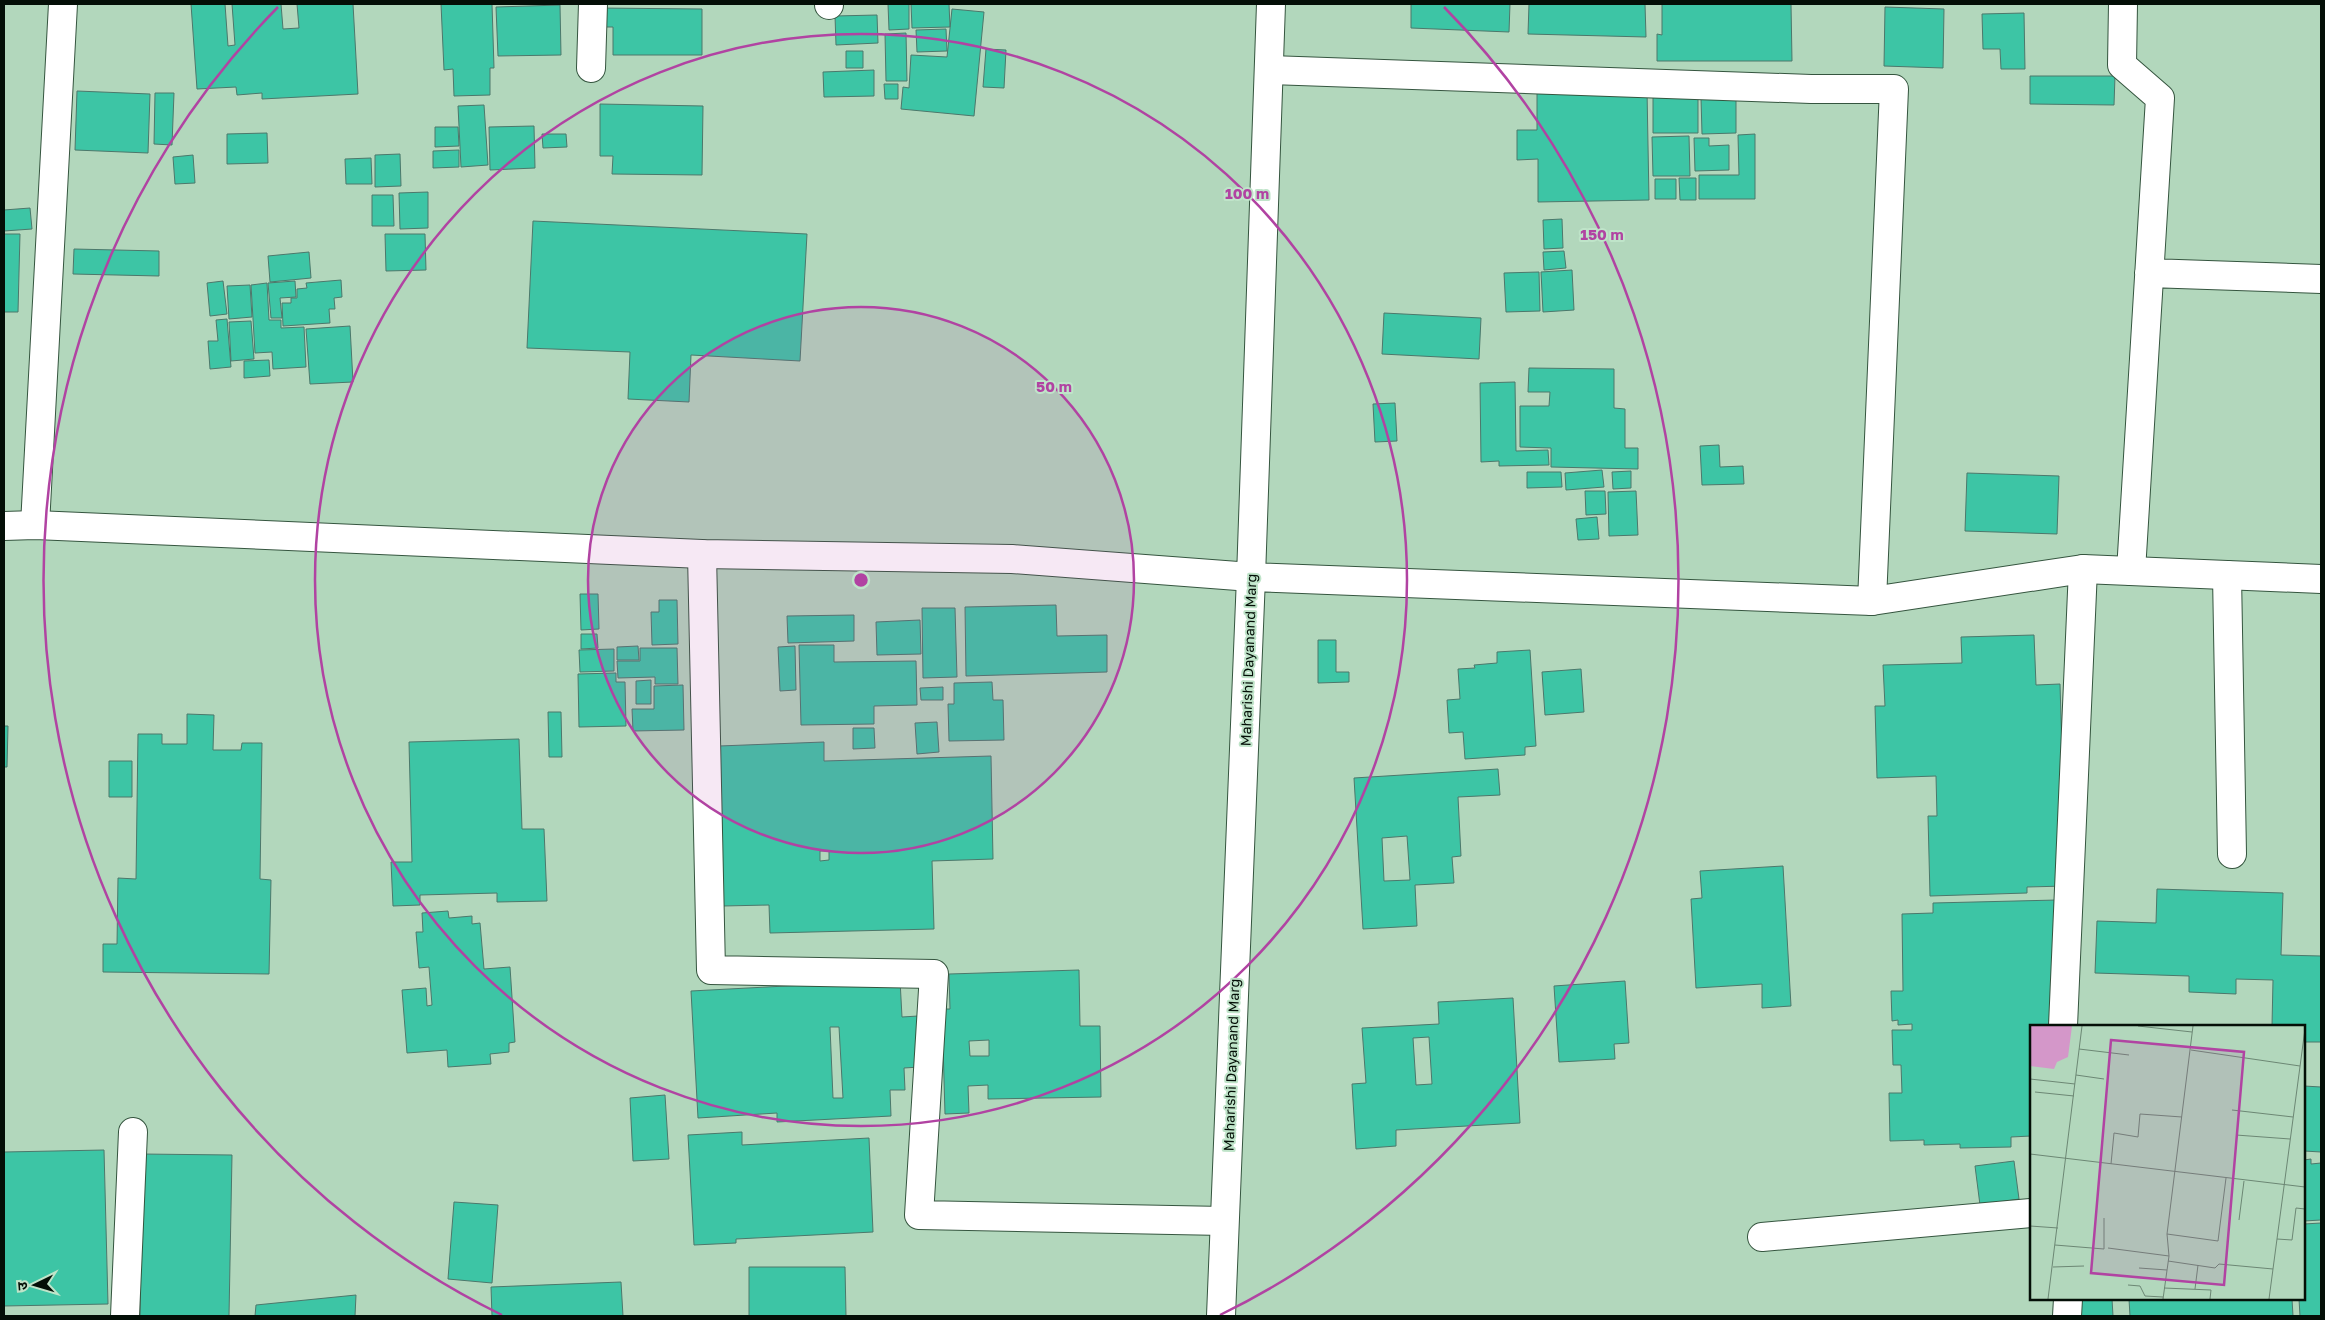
<svg xmlns="http://www.w3.org/2000/svg" width="2325" height="1320" font-family="'Golos Text','Noto Sans Devanagari',sans-serif">
<style>
.building{fill:#3dc5a5;stroke:#4c786b;fill-rule:evenodd}
.lines{fill:none;stroke-linecap:round;stroke-linejoin:round}
.minor-casing{stroke:#35553f;stroke-width:30}
.tertiary-casing{stroke:#35553f;stroke-width:30}
.minor{stroke:#fff;stroke-width:28}
.tertiary{stroke:#fff;stroke-width:28}
.ring{fill:none;stroke:#b143a2;stroke-width:2.5}
.labels{text-anchor:middle;dominant-baseline:central;stroke-width:4;stroke-linejoin:round;paint-order:stroke}
.street-label{font-size:14px;fill:#040f07;stroke:#bfe4c9}
.inset-road{fill:none;stroke:#6c8774;stroke-width:1}
.view{fill:#b143a2;fill-opacity:0.15;stroke:#b143a2;stroke-width:2.5}
.inset-edge{fill:none;stroke:#040f07;stroke-width:2.5}
.centre{fill:#b143a2;stroke:#bfe4c9;stroke-width:2.5}
.ring-label{font-size:15px;text-anchor:middle;font-weight:bold;fill:#b143a2;stroke:#bfe4c9;stroke-width:4;stroke-linejoin:round;paint-order:stroke}
</style>
<rect width="100%" height="100%" fill="#b2d7bc"/>
<path class="building" d="M191,4H225L228,46L235,45L232,4H281L283,29L299,28L297,4H353L358,94L262,99V93L237,95L236,87L197,89Z
M441,4H492L494,68H490V95L454,96L453,69L444,70Z
M888,4H909V29L889,30Z
M911,4H949L950,27L912,28Z
M1411,4H1510L1509,32L1411,28Z
M1529,4H1645L1646,37L1528,34Z
M1662,4H1791L1792,61H1657V34L1662,35Z
M560,5L561,55L498,56L496,7Z
M1885,7L1944,9L1943,68L1884,66Z
M598,8L702,9V55H613V27H598Z
M952,9L984,12L974,116L901,109L903,87L909,88L911,55L947,57Z
M2024,13L2025,69H2001L2000,49H1983L1982,14Z
M877,15L878,43L836,45L835,16Z
M946,29L947,51L917,52L916,30Z
M906,33L907,81H886L885,34Z
M986,49L1006,50L1004,88L983,87Z
M846,51H863V68H846Z
M874,70V96L824,97L823,72Z
M2030,76H2115L2114,105L2030,104Z
M884,84H898V99H885Z
M1647,90L1649,200L1538,202V159L1517,160V130H1537V91Z
M77,91L150,94L148,153L75,150Z
M155,93H174L172,145L154,144Z
M1653,94H1698V133H1653Z
M1701,98H1736V133L1702,134Z
M600,104L703,106L702,175L612,174L613,156H600Z
M484,105L488,165L461,167L458,106Z
M534,126L535,168L490,170L489,127Z
M435,127H458L459,146L435,147Z
M267,133L268,163L227,164V134Z
M542,134H566L567,147L543,148Z
M1755,134V199H1699V175H1739L1738,135Z
M1689,136L1690,176H1653L1652,137Z
M1694,138H1709V146L1729,145V170L1695,171Z
M459,150V167L433,168V151Z
M400,154L401,186L375,187V155Z
M193,155L195,183L175,184L173,157Z
M371,158L372,184H346L345,159Z
M1679,178H1696V200H1680Z
M1655,179H1676V199H1655Z
M428,192V228L400,229L399,193Z
M372,195H393L394,226H372Z
M30,208L32,229L4,231V210Z
M1562,219L1563,248L1544,249L1543,220Z
M533,221L807,234L800,361L691,355L689,402L628,399L630,352L527,348Z
M4,234H20L18,312H4Z
M385,234H425L426,270L386,271Z
M74,249L159,251V276L73,274Z
M1564,251L1566,268L1544,270L1543,252Z
M309,252L311,278L270,282L268,256Z
M1572,270L1574,310L1543,312L1541,272Z
M1539,272L1540,311L1506,312L1504,273Z
M341,280L342,297L334,298L335,309H329L330,323L283,326L282,303H291V298H297V289L307,288L306,283Z
M223,281L227,314L210,316L207,283Z
M295,281L296,297L280,298L282,318H271L268,283Z
M267,283L269,320H281V328L304,327L306,367L273,369L272,352L255,353L251,285Z
M250,285L252,317L229,319L227,286Z
M1384,313L1481,318L1479,359L1382,354Z
M227,319L231,367L210,369L208,341H218L216,320Z
M251,321L254,359L231,361L229,322Z
M350,326L353,382L310,384L306,329Z
M269,360L270,376L244,378V361Z
M1529,368L1614,369V408L1625,409V448H1638V469L1551,467V448L1520,447V406H1549L1550,392H1528Z
M1515,382L1516,451L1548,450L1549,465L1499,466V461L1481,462L1480,383Z
M1395,403L1397,441L1375,442L1373,404Z
M1719,445L1720,467L1743,466L1744,484L1702,485L1700,446Z
M1602,470L1604,487L1566,490L1565,473Z
M1631,471V488L1613,489L1612,472Z
M1527,472H1561L1562,487L1527,488Z
M1967,473L2059,476L2057,534L1965,531Z
M1585,491H1605L1606,514L1586,515Z
M1636,491L1638,535L1609,536L1608,492Z
M1597,517L1599,539L1578,540L1576,519Z
M580,594H598L599,629L581,630Z
M659,600H677L678,644L652,645L651,612H659Z
M1056,605L1057,636L1107,635V672L966,676L965,607Z
M922,608H955L957,677L923,678Z
M854,615V641L788,643L787,616Z
M920,620L921,654L877,655L876,622Z
M581,634H597L598,648L581,649Z
M2034,635L2036,685L2060,684L2066,886L2027,887V893L1930,896L1928,816H1937L1936,776L1877,778L1875,706H1885L1883,665L1962,663L1961,637Z
M1318,640H1336V672H1349V682L1318,683Z
M799,645H834V662L916,661L917,705L874,706V724L801,725Z
M638,646L639,660H617V647Z
M795,646L796,690L780,691L778,647Z
M640,648H677L678,684H655V677L618,678L617,661H640Z
M614,649V671L580,672L579,650Z
M1530,650L1536,746L1525,747V755L1465,759L1463,732L1449,733L1447,700L1460,699L1458,669L1475,668L1474,665L1497,663V652Z
M1581,669L1584,712L1545,715L1542,672Z
M616,673V682H625L626,726L579,727L578,674Z
M651,680V704H636V681Z
M992,682L993,700H1003L1004,740L949,741L948,704H954V683Z
M683,685L684,730L633,731L632,709H654V686Z
M943,687V700H921L920,688Z
M548,712H561L562,757H549Z
M187,714L214,715L213,750H241L242,743H262L260,879L271,880L269,974L103,972V944H117L118,878L136,879L138,734H162V744H187Z
M937,722L939,752L917,754L915,723Z
M4,726H8L7,767H4Z
M853,728H874L875,748L853,749Z
M519,739L522,829H544L547,901L497,902V893L420,895V905L393,906L391,862H412L409,742Z
M824,742V761L991,756L993,859L932,861L934,929L770,933L769,905L723,906L719,746ZM820,851H829V860L820,861Z
M109,761H132V797H109Z
M1498,769L1500,795L1458,797L1461,856L1452,857L1454,883L1415,885L1417,926L1363,929L1354,778ZM1407,836L1410,880L1384,881L1382,838Z
M1783,866L1791,1006L1762,1008V984L1696,988L1691,899L1702,898L1700,871Z
M2157,889L2283,893L2281,955L2321,956V1042H2304V1026H2272L2273,980L2236,979V994L2189,992V976L2095,973L2097,921L2156,923Z
M2057,900L2060,1020H2049V1026H2031V1136L2011,1137V1147L1960,1148V1144L1924,1145V1140L1890,1141L1889,1093H1902L1901,1065H1893L1892,1030H1912V1024L1898,1025V1020L1892,1021L1891,991H1903L1902,914L1933,913V903Z
M448,911L449,918L472,916V924L480,923L484,969L510,967L515,1042L509,1043V1052L490,1054L491,1064L448,1067L447,1050L407,1053L402,990L426,988L427,1006L432,1005L429,967L419,968L416,932H423L422,913Z
M1079,970L1080,1026H1100L1101,1097L988,1099V1085L968,1086L969,1113L945,1114L942,1009H950L949,974ZM989,1040V1056H970L969,1041Z
M900,980L902,1017L918,1016L920,1067L904,1068L905,1090H890L891,1116L777,1122V1113L698,1118L691,991ZM830,1027H839L843,1098H833Z
M1625,981L1629,1043L1614,1044L1615,1059L1559,1062L1554,986Z
M1513,998L1520,1123L1396,1130V1146L1356,1149L1352,1084L1366,1083L1362,1028L1439,1024L1438,1002ZM1429,1037L1432,1084L1416,1085L1413,1038Z
M2304,1086L2321,1087V1152L2304,1151Z
M665,1095L669,1159L633,1161L630,1098Z
M742,1132V1145L869,1138L873,1232L736,1239V1243L694,1245L688,1135Z
M104,1150L108,1304L4,1306V1152Z
M142,1154L232,1155L229,1316H140Z
M2311,1159V1164L2321,1163V1220L2304,1221V1160Z
M2014,1161L2019,1199L1980,1205L1975,1166Z
M454,1202L498,1205L492,1283L448,1279Z
M2321,1223V1316H2300L2299,1299H2304V1224Z
M749,1267H845L846,1316H749Z
M621,1282L623,1316H492L491,1287Z
M356,1295L355,1316H255L256,1305Z
M2080,1299H2112L2113,1316H2081Z
M2129,1299H2292L2293,1316H2130Z"/>
<g class="lines">
<defs>
<path id="minor" d="M829,4V5
M2123,4L2122,65L2160,98L2131,571
M591,68L593,4
M1270,70L1811,89H1894L1872,601
M2149,273L2321,279
M35,525L63,4
M702,554L711,970L934,974L919,1215L1224,1221
M2227,575L2232,854
M2063,1026L2083,569
M1762,1237L2031,1213
M125,1316L133,1132
M2067,1316L2068,1299"/>
<path id="tertiary" d="M4,526L35,525L702,554L1012,559L1251,577L1872,601L2083,569L2321,579
M1221,1316L1251,577L1271,4"/>
</defs>
<use href="#minor" class="minor-casing"/>
<use href="#tertiary" class="tertiary-casing"/>
<use href="#minor" class="minor"/>
<use href="#tertiary" class="tertiary"/>
</g>
<circle cx="861" cy="580" r="273" fill="#b143a2" fill-opacity=".12"/>
<g class="ring">
<circle cx="861" cy="580" r="273"/>
<circle cx="861" cy="580" r="546"/>
<path d="M502 1315A818 818 0 0 1 278 7M1444 7A818 818 0 0 1 1220 1315"/>
</g>
<g class="labels">
<g class="street-label">
<text transform="translate(1248 660) rotate(-88)">Maharishi Dayanand Marg</text>
<text transform="translate(1231 1065) rotate(-88)">Maharishi Dayanand Marg</text>
</g>
</g>
<g transform="translate(2030 1025)">
<rect width="275" height="275" fill="#b2d7bc"/>
<path d="M0,1H42L38,32L27,37L24,44L0,41Z" fill="#d497c9"/>
<path class="inset-road" d="M108,1L162,7M49,24L99,30M161,25L270,41M46,50L74,54M0,54L45,59M5,67L44,71M202,85L263,92M206,110L260,114M0,129L275,162M81,139L84,108L108,112L110,89L152,92M209,195L214,156M0,201L28,203M137,209L188,216L196,153M247,214L262,215L266,183L275,184M25,220L74,224V193M78,223L139,231M138,236L185,243L189,239L243,244M23,242L54,241M109,243L137,245M98,260L110,261L115,271L133,272M134,263L181,265L180,274M165,264L168,240M18,274L52,1M133,274L139,231L137,209L163,1M239,274L275,4"/>
<path class="view" d="M81,15L214,27L194,260L61,248Z"/>
<rect width="275" height="275" class="inset-edge"/>
</g>
<circle cx="861" cy="580" r="8" class="centre"/>
<g class="ring-label">
<text x="1247" y="199">100 m</text>
<text x="1602" y="240">150 m</text>
<text x="1054" y="392">50 m</text>
</g>
<rect width="2325" height="1320" fill="none" stroke="#040f07" stroke-width="10"/>
<g transform="translate(35 1285) rotate(265)" stroke="#bfe4c9" stroke-width="4" paint-order="stroke">
<path d="M0-4L9 19L0 12L-9 19Z" fill="#040f07"/>
<text y="-8" font-size="14" font-weight="bold" text-anchor="middle" fill="#040f07">उ</text>
</g>
</svg>
